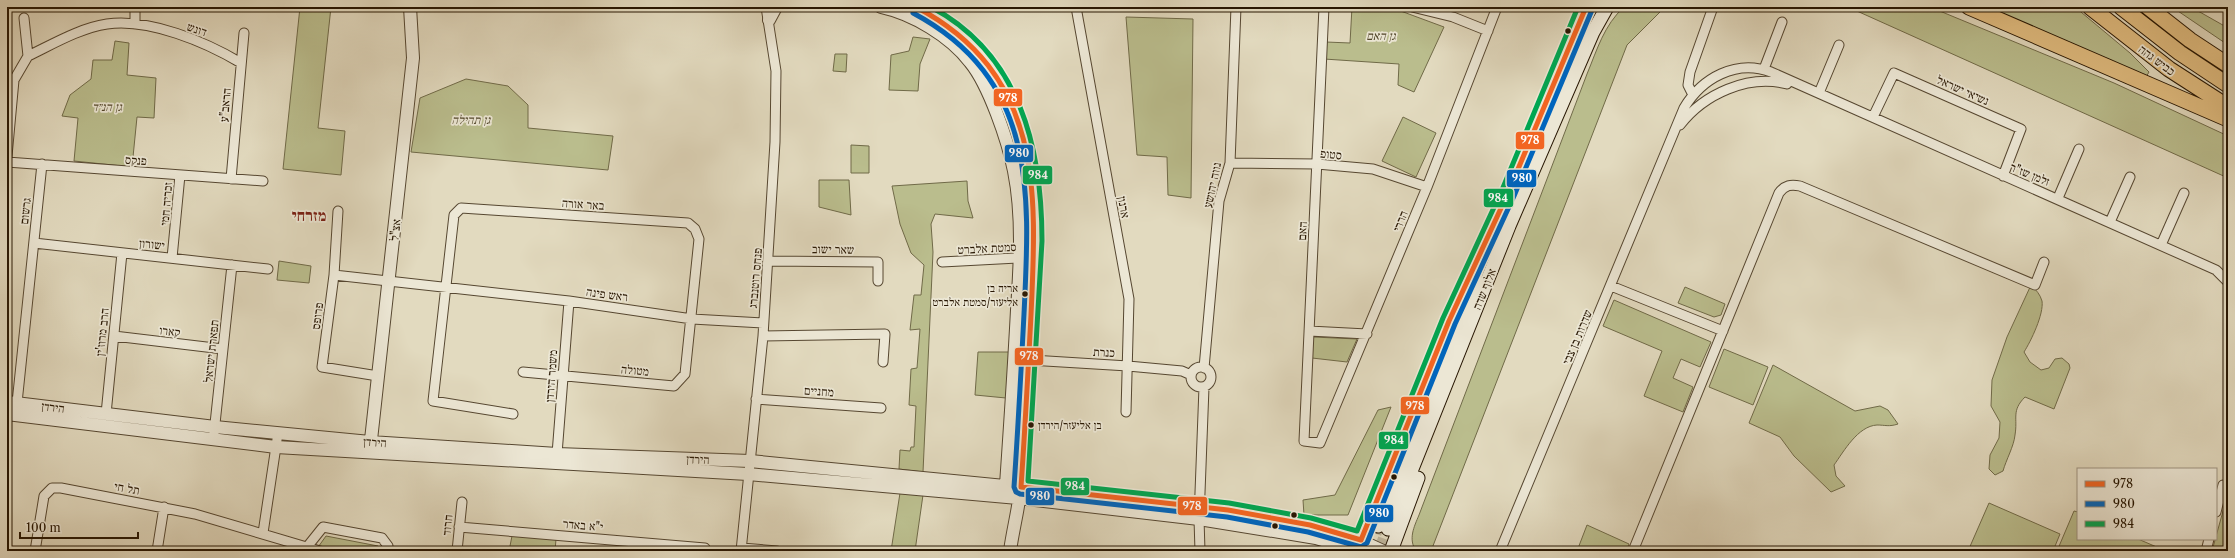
<svg xmlns="http://www.w3.org/2000/svg" width="2235" height="558" font-family="'Libre Caslon Text','Frank Ruhl Libre',serif">
<style>
.green{fill:#babd8d;stroke:#706a48}
.lines{fill:none;stroke-linecap:round;stroke-linejoin:round}
.secondary-tunnel{stroke:#bdb399;stroke-width:13;stroke-dasharray:13 6;stroke-linecap:butt}
.minor-casing{stroke:#564731;stroke-width:11}
.tertiary-casing{stroke:#564731;stroke-width:14}
.secondary-casing{stroke:#271602;stroke-width:15}
.trunk-casing{stroke:#271602;stroke-width:17}
.minor{stroke:#ece7d5;stroke-width:9}
.tertiary{stroke:#ece7d5;stroke-width:12}
.secondary{stroke:#ece7d5;stroke-width:13}
.trunk{stroke:#e1bd80;stroke-width:15}
.bus-1-casing{stroke:#ece7d5;stroke-width:8}
.bus-2-casing{stroke:#ece7d5;stroke-width:8}
.bus-3-casing{stroke:#ece7d5;stroke-width:8}
.bus-1{stroke:#f26522;stroke-width:5}
.bus-2{stroke:#0065bd;stroke-width:5}
.bus-3{stroke:#00a651;stroke-width:5}
.bus-dot{fill:#271602;stroke:#ece7d5;stroke-width:1.5}
.labels{text-anchor:middle;dominant-baseline:central;stroke-width:3.5;stroke-linejoin:round;paint-order:stroke}
.bus-label{font-size:11px;fill:#271602;stroke:#ece7d5;text-anchor:end}
.street-label{font-size:12px;fill:#271602;stroke:#ece7d5}
.park-label{font-size:12px;font-style:italic;fill:#53482c;stroke:#ece7d5}
.district-label{font-size:16px;font-weight:bold;fill:#7a1f14;stroke:#ece7d5}
.line-badge{stroke:#ece7d5;stroke-width:1.5}
.badge-label{font-size:11px;text-anchor:middle;font-weight:bold;fill:#fff}
</style>
<rect width="100%" height="100%" fill="#e2dabf"/>
<filter id="stains"><feTurbulence type="fractalNoise" baseFrequency=".005" numOctaves="4"/><feColorMatrix values="0 0 0 0 .2 0 0 0 0 .09 0 0 0 0 .02 0 0 0 .5 -.17"/></filter>
<radialGradient id="worn" r=".72"><stop offset=".6" stop-color="#630" stop-opacity="0"/><stop offset="1" stop-color="#630" stop-opacity=".3"/></radialGradient>
<path class="green" d="M300,7H331L318,128L345,131L341,175L283,169Z
M1352,7L1398,10L1444,27L1414,92L1398,85L1399,64L1324,59L1326,42L1350,43Z
M1624,7H1665L1627,45L1431,551H1416C1408,539 1414,527 1419,515L1587,74C1597,50 1604,25 1624,7Z
M1848,7H1930L2114,83L2228,136V178Z
M1986,7H2075L2130,53L2149,72L2146,77Z
M2172,7H2191L2228,28V45Z
M1126,17L1193,19L1191,198L1168,195L1167,157L1137,155Z
M913,37L930,39L920,64L918,91L889,90L891,55L909,51Z
M115,41L129,43L127,75L156,78L154,118L137,117L132,167L74,161L78,118L62,116L70,95L91,79L93,60H112Z
M835,54H847L846,72L833,71Z
M466,79L508,86L528,105V128L613,136L608,170L411,152L420,98Z
M1403,117L1436,133L1416,177L1382,161Z
M851,145L869,146V173H851Z
M819,180H849L851,215L819,207Z
M967,181L968,201L973,218L935,214L931,224L933,252L923,472L899,469L900,450L910,451L911,447H914L916,406L909,405L911,369L917,368L920,329L910,330L914,295H921L924,265L911,253L900,224L892,186Z
M279,261L311,266L309,283L277,280Z
M2031,285C2036,290 2040,294 2042,301C2044,314 2031,341 2024,352L2030,362L2041,370L2049,368L2055,359L2062,358L2069,364L2070,368L2054,409L2025,397C2011,411 2018,418 2015,435C2014,446 2006,460 2003,471L1995,475L1989,469L1990,455L1999,438L2000,422L1991,406L1992,380L2007,337Z
M1685,287L1725,304L1721,315L1714,317L1678,303Z
M1614,300L1711,342L1700,367L1681,359L1673,378L1693,387L1683,412L1644,396L1662,351L1603,326Z
M1313,337L1357,339L1347,362L1312,358Z
M1724,349L1768,367L1753,405L1709,387Z
M978,352H1009L1006,398L975,395Z
M1773,365L1855,411L1880,406L1888,410L1898,424C1889,427 1885,425 1877,425C1858,426 1844,451 1834,465L1836,476L1845,486L1831,492L1794,456L1780,437L1749,423Z
M1391,407L1348,515H1304L1303,500L1335,495L1378,410Z
M900,493L923,495L915,551H891Z
M2228,493V551H2212Z
M1989,503L2060,534L2053,551H1968Z
M2074,511L2078,512V539H2138L2166,551H2057Z
M1587,525L1629,544L1626,551H1577Z
M326,536L378,546L377,551L316,550Z
M512,536L556,539L555,551H509Z"/>
<g class="lines">
<path class="secondary-tunnel" d="M1368,551L1378,526
M1380,551L1388,529"/>
<defs>
<path id="minor" d="M135,7V24
M1076,7L1129,299L1126,412
M1324,7L1304,441L1320,443L1427,187L1497,7
M1412,7L1453,17L1488,31
M28,56C53,44 80,28 107,24C149,18 206,42 241,63
M1764,69L1782,22
M1819,93L1839,45
M1693,95L1688,85L1690,72L1713,7
M1873,117L1894,73L2021,129L2003,176
M1680,125C1704,94 1748,74 1787,84
M7,156L14,80L28,56L24,18
M7,162L263,181
M1230,163L1317,164L1373,169L1427,187
M231,179L244,33
M2058,198L2079,149
M338,211L334,275L322,367L378,376
M2110,222L2130,177
M34,243L268,269
M2161,245L2184,193
M172,258L180,175
M769,261L878,262V281
M942,262L1034,257
M334,275L569,301L692,319L763,323
M1611,286L1723,331
M1309,331L1367,334
M114,336L223,349
M763,336L885,334L883,362
M1014,359L1128,366L1182,371L1191,375
M1191 377a10 10 0 1 1 20 0a10 10 0 1 1-20 0Z
M1204,368L1219,201L1230,163L1236,7
M756,399L881,408
M17,403L42,164
M106,414L122,253
M513,414L433,401L454,215L461,208L688,223L695,229L699,239L685,374L674,386L523,372
M214,433L232,265
M557,454L569,301
M2216,512L2223,485
M459,527L705,548
M263,533L278,433
M307,547L323,527L382,538L388,546L387,551
M742,548L777,551
M35,551L44,496L52,488H61L195,514L320,551
M157,551L164,507
M457,551L462,502
M741,551L763,336L775,142L776,71L766,7
M1200,551L1199,519L1204,387
M1500,551L1684,108C1702,78 1736,59 1771,72L2216,270L2228,282
M1633,551L1779,193C1785,185 1791,184 1800,186L2035,285L2044,262
M2206,551L2209,539"/>
<path id="tertiary" d="M881,7C913,14 950,36 970,62C989,85 1008,141 1014,171C1023,216 1020,265 1017,310C1014,368 1010,427 1006,485L1012,491
M916,7C930,13 944,20 956,29C996,56 1023,121 1030,168C1038,221 1033,277 1031,331C1028,382 1026,434 1021,485C1019,507 1013,529 1010,551
M769,20L776,7
M7,402L215,427L370,442L557,454L750,461L1200,505L1294,521L1344,533L1383,551
M7,414L276,447L748,474L1018,498L1199,519L1316,538L1359,551
M370,449L413,58L410,7"/>
<path id="secondary" d="M1378,526L1431,394L1494,225L1586,7
M1388,529L1509,226L1593,32L1607,7
M1357,551L1448,325
M1391,551L1418,478"/>
<path id="trunk" d="M1969,7L2228,119
M2090,7L2169,69L2228,107
M2121,7L2180,53L2228,85
M2148,7L2190,40L2228,65"/>
</defs>
<use href="#minor" class="minor-casing"/>
<use href="#tertiary" class="tertiary-casing"/>
<use href="#secondary" class="secondary-casing"/>
<use href="#trunk" class="trunk-casing"/>
<use href="#minor" class="minor"/>
<use href="#tertiary" class="tertiary"/>
<use href="#secondary" class="secondary"/>
<use href="#trunk" class="trunk"/>
<defs>
<path id="bus-1" d="M916,7C1043,74 1037,190 1031,315C1028,372 1025,430 1021,487
M1021,487L1228,510L1310,525L1361,540
M1361,540L1449,321L1508,193L1586,7"/>
<path id="bus-2" d="M913,13C1037,79 1030,192 1024,314C1021,372 1018,429 1014,487L1016,492L1020,494L1227,517L1308,532L1361,547L1367,543L1455,324L1514,196L1592,10"/>
<path id="bus-3" d="M931,7C1020,54 1042,148 1042,241L1028,481L1229,503L1311,518L1357,531L1443,318L1502,190L1578,7"/>
</defs>
<use href="#bus-1" class="bus-1-casing"/>
<use href="#bus-2" class="bus-2-casing"/>
<use href="#bus-3" class="bus-3-casing"/>
<use href="#bus-1" class="bus-1"/>
<use href="#bus-2" class="bus-2"/>
<use href="#bus-3" class="bus-3"/>
</g>
<g class="bus-dot">
<circle cx="1568" cy="31" r="3.5"/>
<circle cx="1025" cy="294" r="3.5"/>
<circle cx="1031" cy="425" r="3.5"/>
<circle cx="1394" cy="477" r="3.5"/>
<circle cx="1294" cy="515" r="3.5"/>
<circle cx="1275" cy="526" r="3.5"/>
</g>
<g class="labels">
<g class="bus-label">
<text x="1018" y="288">אריה בן<tspan x="1018" dy="14">אליעזר/סמטת אלברט</tspan></text>
<text x="1038" y="425" text-anchor="start">בן אליעזר/הירדן</text>
</g>
<g class="street-label">
<text transform="translate(197 29) rotate(19)">דונש</text>
<text transform="translate(2157 60) rotate(37)">כביש גהה</text>
<text transform="translate(1963 90) rotate(24)">נשיאי ישראל</text>
<text transform="translate(225 105) rotate(-85)">הראב"ע</text>
<text transform="translate(1331 154) rotate(5)">סטופ</text>
<text transform="translate(136 160) rotate(4)">פנקס</text>
<text transform="translate(2030 174) rotate(22)">זלמן שז"ר</text>
<text transform="translate(1212 185) rotate(-78)">נווה יהושע</text>
<text transform="translate(166 204) rotate(-85)">זכריה חמי</text>
<text transform="translate(583 204) rotate(4)">באר אורה</text>
<text transform="translate(1124 207) rotate(80)">ארנון</text>
<text transform="translate(25 211) rotate(-84)">גרשום</text>
<text transform="translate(1400 221) rotate(-68)">הררי</text>
<text transform="translate(395 230) rotate(-84)">אצ"ל</text>
<text transform="translate(1302 231) rotate(-87)">האם</text>
<text transform="translate(152 244) rotate(6)">ישורון</text>
<text transform="translate(987 248) rotate(-3)">סמטת אלברט</text>
<text transform="translate(833 249) rotate(1)">שאר ישוב</text>
<text transform="translate(755 278) rotate(-85)">פנחס רוטנברג</text>
<text transform="translate(1484 289) rotate(-68)">אלוף שדה</text>
<text transform="translate(607 294) rotate(8)">ראש פינה</text>
<text transform="translate(317 316) rotate(-83)">פרופס</text>
<text transform="translate(170 331) rotate(7)">קארו</text>
<text transform="translate(102 332) rotate(-84)">הרב מרוז'ין</text>
<text transform="translate(1577 337) rotate(-67)">שדרות בן צבי</text>
<text transform="translate(211 351) rotate(-84)">תפארת ישראל</text>
<text transform="translate(1104 352) rotate(3)">כנרת</text>
<text transform="translate(635 370) rotate(5)">מטולה</text>
<text transform="translate(551 376) rotate(-86)">משמר הירדן</text>
<text transform="translate(819 391) rotate(4)">מחניים</text>
<text transform="translate(53 407) rotate(7)">הירדן</text>
<text transform="translate(375 442) rotate(4)">הירדן</text>
<text transform="translate(698 459) rotate(2)">הירדן</text>
<text transform="translate(127 488) rotate(10)">תל חי</text>
<text transform="translate(447 525) rotate(-84)">חרוד</text>
<text transform="translate(583 525) rotate(5)">י"א באדר</text>
</g>
<g class="park-label">
<text x="1381" y="35">גן האם</text>
<text x="107" y="106">גן הנ״ד</text>
<text x="471" y="119">גן תהילה</text>
</g>
<g class="district-label">
<text x="309" y="215">מזרחי</text>
</g>
</g>
<g class="line-badge">
<rect x="993" y="88" width="30" height="19" rx="4" fill="#f26522"/>
<rect x="1515" y="131" width="30" height="19" rx="4" fill="#f26522"/>
<rect x="1004" y="144" width="30" height="19" rx="4" fill="#0065bd"/>
<rect x="1022" y="165" width="31" height="20" rx="4" fill="#00a651"/>
<rect x="1506" y="169" width="31" height="19" rx="4" fill="#0065bd"/>
<rect x="1483" y="188" width="31" height="20" rx="4" fill="#00a651"/>
<rect x="1014" y="347" width="30" height="19" rx="4" fill="#f26522"/>
<rect x="1400" y="396" width="30" height="19" rx="4" fill="#f26522"/>
<rect x="1378" y="431" width="31" height="19" rx="4" fill="#00a651"/>
<rect x="1060" y="477" width="30" height="19" rx="4" fill="#00a651"/>
<rect x="1025" y="487" width="30" height="19" rx="4" fill="#0065bd"/>
<rect x="1177" y="496" width="31" height="20" rx="4" fill="#f26522"/>
<rect x="1364" y="504" width="30" height="19" rx="4" fill="#0065bd"/>
</g>
<g class="badge-label">
<text x="1008" y="102">978</text>
<text x="1530" y="144">978</text>
<text x="1019" y="157">980</text>
<text x="1038" y="179">984</text>
<text x="1522" y="182">980</text>
<text x="1498" y="202">984</text>
<text x="1029" y="360">978</text>
<text x="1415" y="410">978</text>
<text x="1394" y="444">984</text>
<text x="1075" y="490">984</text>
<text x="1040" y="500">980</text>
<text x="1192" y="510">978</text>
<text x="1379" y="517">980</text>
</g>
<rect width="2235" height="558" fill="none" stroke="#e2dabf" stroke-width="24"/>
<rect x="8" y="8" width="2219" height="542" fill="none" stroke="#271602" stroke-width="2"/>
<rect x="12" y="12" width="2211" height="534" fill="none" stroke="#271602"/>
<rect x="2077" y="468" width="140" height="72" fill="#ece7d5" stroke="#9d9381"/>
<rect x="2085" y="481" width="20" height="6" fill="#f26522" stroke="#9d9381"/>
<text x="2113" y="488" font-size="12" fill="#271602">978</text>
<rect x="2085" y="501" width="20" height="6" fill="#0065bd" stroke="#9d9381"/>
<text x="2113" y="508" font-size="12" fill="#271602">980</text>
<rect x="2085" y="521" width="20" height="6" fill="#00a651" stroke="#9d9381"/>
<text x="2113" y="528" font-size="12" fill="#271602">984</text>
<path d="M20 532v6h118v-6" fill="none" stroke="#271602" stroke-width="2"/>
<text x="26" y="532" font-size="12" fill="#271602" stroke="#ece7d5" stroke-width="3" paint-order="stroke">100 m</text>
<rect width="100%" height="100%" filter="url(#stains)"/>
<rect width="100%" height="100%" fill="url(#worn)"/>
</svg>
